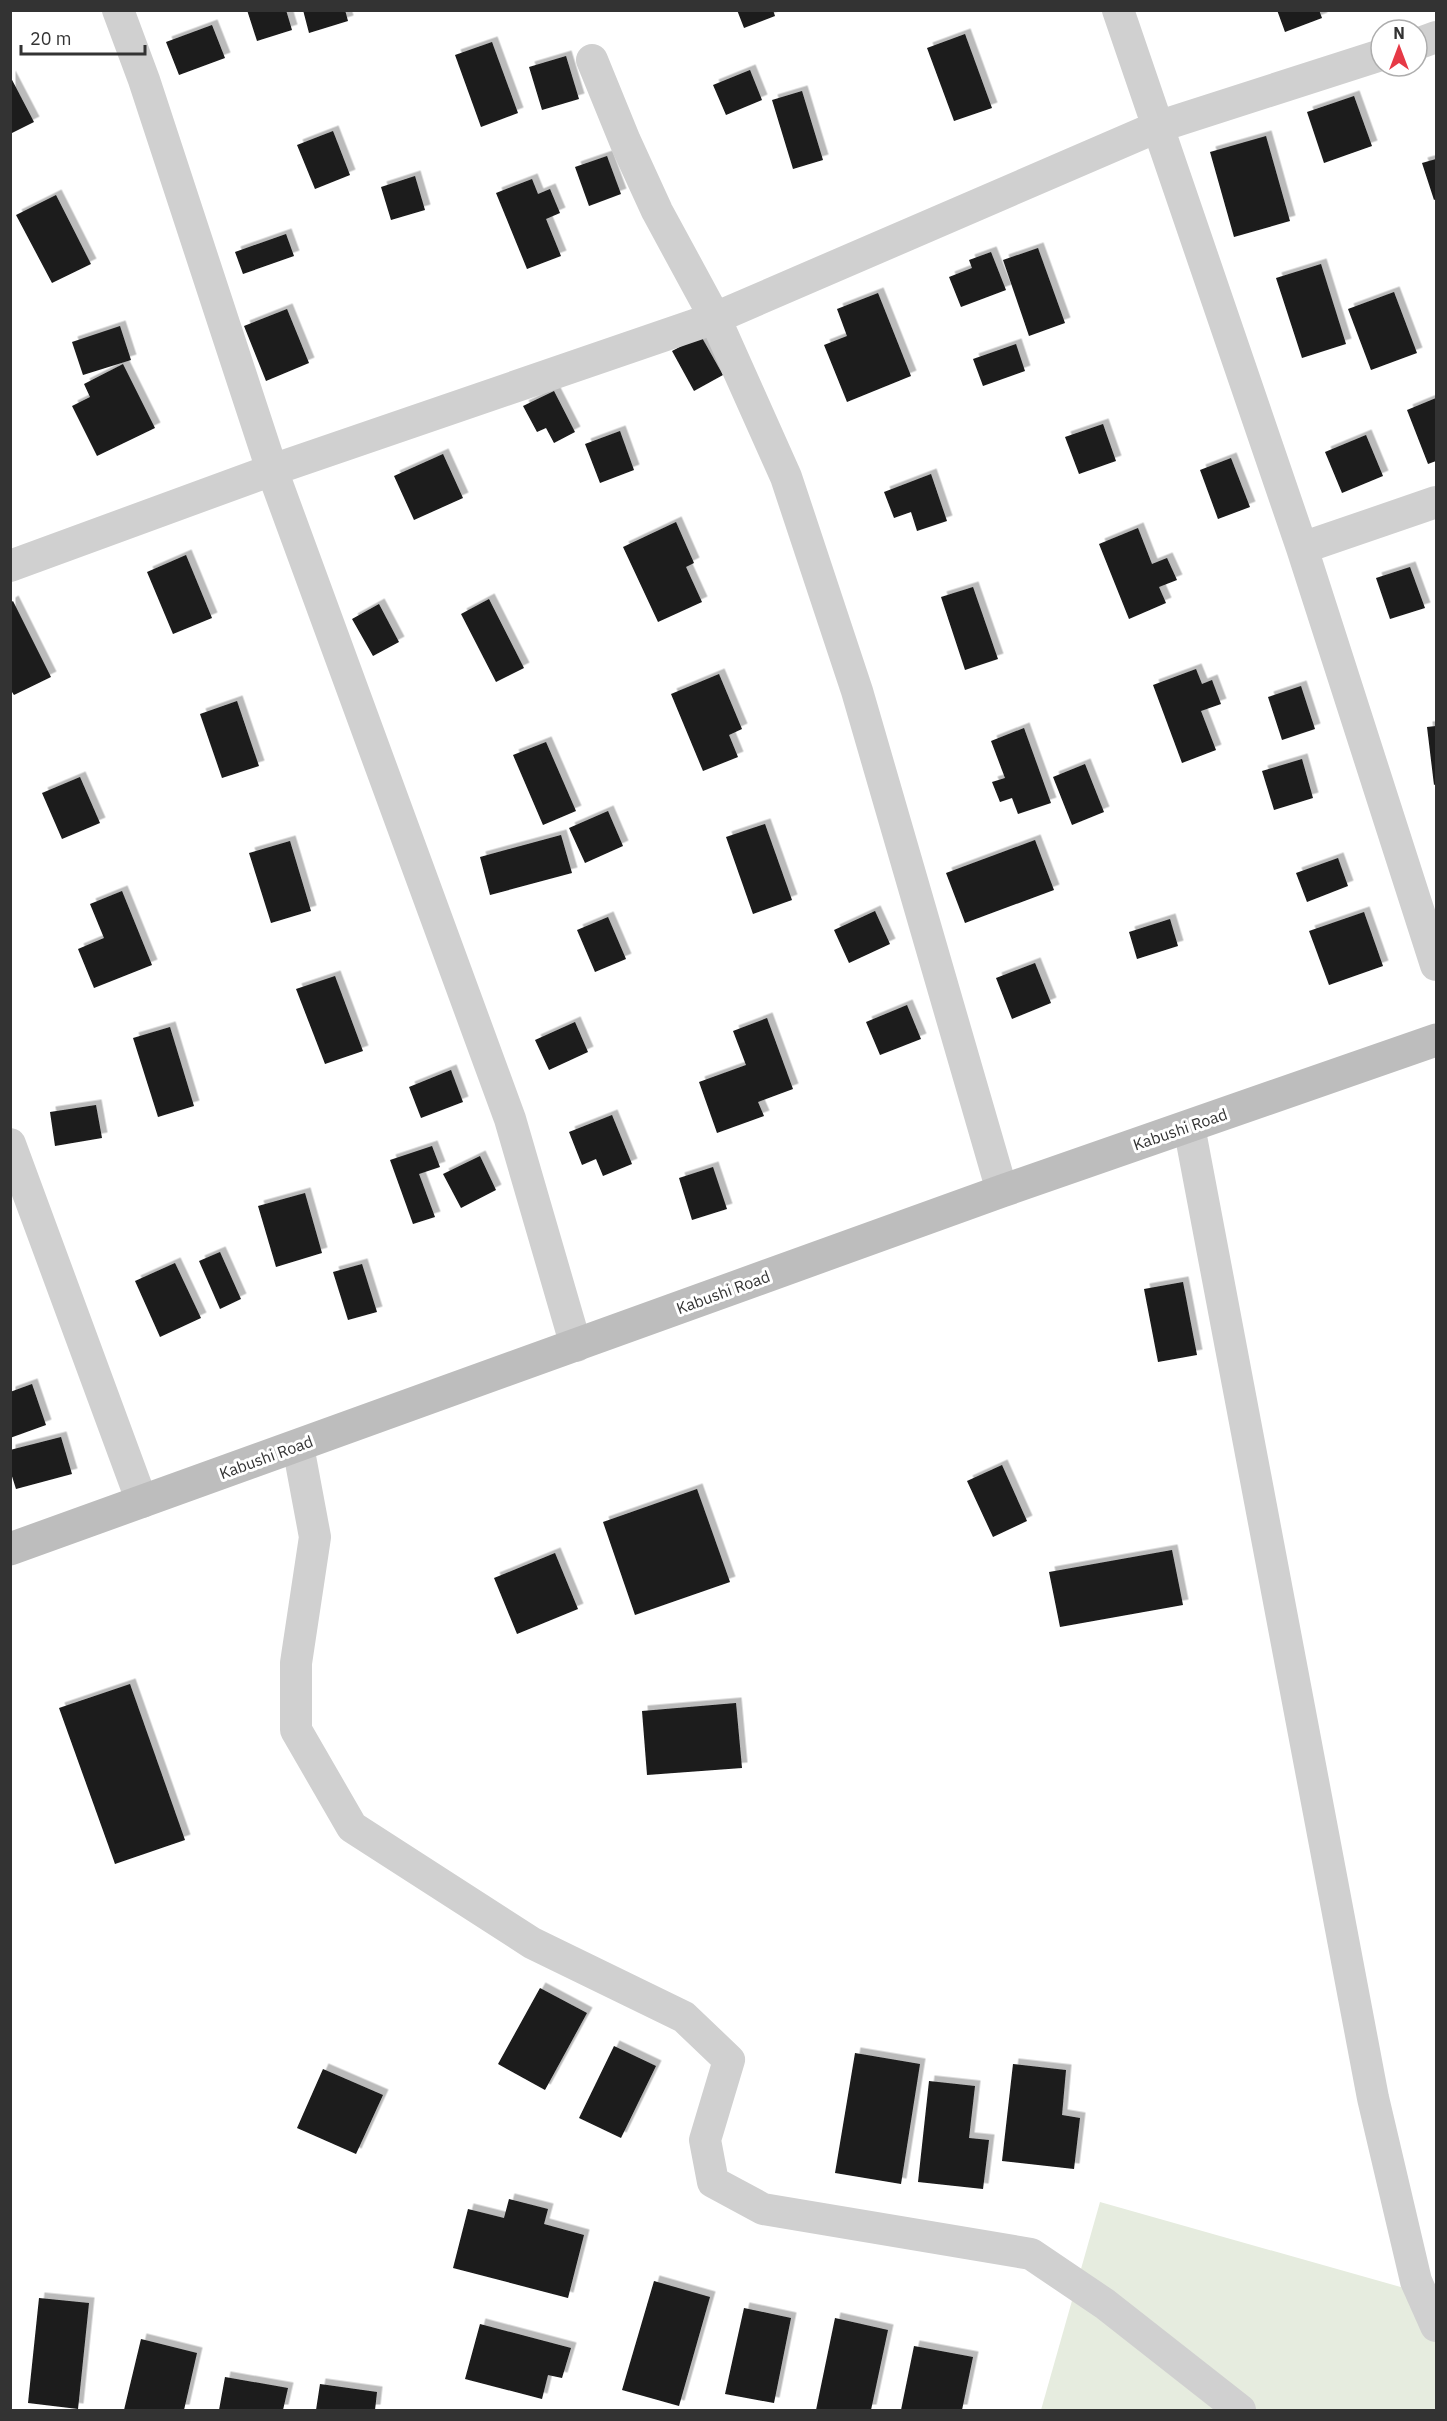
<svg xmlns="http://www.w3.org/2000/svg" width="1447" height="2421" font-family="'IBM Plex Sans',sans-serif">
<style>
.green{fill:#e6ecdf}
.building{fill:#1a1a1a;filter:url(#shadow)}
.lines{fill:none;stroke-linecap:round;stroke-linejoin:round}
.street{stroke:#d0d0d0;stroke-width:32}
.secondary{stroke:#bdbdbd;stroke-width:33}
.labels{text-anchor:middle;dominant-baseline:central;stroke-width:6;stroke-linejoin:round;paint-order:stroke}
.street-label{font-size:16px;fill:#333;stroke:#fff}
</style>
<defs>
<filter id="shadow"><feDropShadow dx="5.5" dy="-5.5" stdDeviation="0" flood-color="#0004"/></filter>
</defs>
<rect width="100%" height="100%" fill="#fff"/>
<path class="green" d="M1100,2202L1436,2297V2410H1041Z"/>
<path class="building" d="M247,10H286L292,30L257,41Z
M303,10H345L348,21L309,33Z
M737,10H773L775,16L744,28Z
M1277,10H1319L1322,18L1285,32Z
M212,25L225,58L179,75L166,42Z
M965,34L992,108L954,121L927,48Z
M492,42L518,113L481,127L455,55Z
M566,56L579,99L542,110L529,67Z
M750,70L762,100L726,115L713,85Z
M10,76L34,122L10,134Z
M802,91L823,160L793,169L772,100Z
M1354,96L1372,146L1324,163L1307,112Z
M333,131L350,175L315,189L297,145Z
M1266,136L1290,221L1234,237L1210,152Z
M607,156L621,194L589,206L575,167Z
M1436,159V199L1434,200L1422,163Z
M415,176L425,210L391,220L381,187Z
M532,179L538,194L550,189L560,213L546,219L561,256L527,269L496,193Z
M56,195L91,264L52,283L16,215Z
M286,234L294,256L243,274L235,252Z
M1038,248L1065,323L1029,336L1003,260Z
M991,252L1006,290L961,307L949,277L972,268L969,260Z
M1321,264L1346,344L1302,358L1276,278Z
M1394,292L1417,353L1371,370L1348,309Z
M878,293L911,376L847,402L824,345L847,336L837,309Z
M287,309L309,363L266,381L244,326Z
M120,326L131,360L83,375L72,342Z
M701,336L723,375L694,391L672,351Z
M1016,344L1025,371L983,386L973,359Z
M123,364L155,428L97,456L72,406L90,397L84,384Z
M554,391L575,432L554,443L546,428L537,432L523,406Z
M1436,398V461L1428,464L1407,410Z
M1103,424L1116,461L1079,474L1065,437Z
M620,431L634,470L600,483L585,444Z
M1366,435L1383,476L1342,493L1325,452Z
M443,454L463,498L414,520L394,476Z
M1231,458L1250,507L1218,519L1200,470Z
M931,474L947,521L917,531L911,512L894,518L884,492Z
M676,522L694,563L686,567L702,602L658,622L623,547Z
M1138,528L1152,564L1167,558L1177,580L1159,587L1166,603L1129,619L1099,544Z
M186,555L212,618L173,634L147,572Z
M1410,567L1425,608L1390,619L1376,578Z
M973,587L998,659L965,670L941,597Z
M489,599L524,668L496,682L461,614Z
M13,601L51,677L14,695L10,689V603Z
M379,604L399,642L373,656L352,619Z
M1196,669L1202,684L1212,680L1221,704L1201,711L1216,750L1182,763L1153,685Z
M719,674L742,729L729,735L738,757L703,771L671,694Z
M1301,686L1315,729L1282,740L1268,697Z
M237,701L259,766L222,778L200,714Z
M1436,726V784L1434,785L1427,727Z
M1024,728L1051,803L1018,814L1012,798L1000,802L992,782L1005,778L991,741Z
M546,742L576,811L543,825L513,755Z
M1302,759L1313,798L1274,810L1262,771Z
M1085,764L1104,812L1072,825L1053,777Z
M80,777L100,823L62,839L42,793Z
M608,811L623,846L585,863L569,828Z
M765,824L792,900L753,914L726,837Z
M561,835L572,873L490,895L480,857Z
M1035,840L1054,890L965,923L946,873Z
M290,841L311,911L271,923L249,853Z
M1338,858L1348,886L1307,902L1296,873Z
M122,891L152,965L94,988L78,949L104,938L90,904Z
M875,911L890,944L849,963L834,930Z
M1364,912L1383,966L1329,985L1309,931Z
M608,917L626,959L595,972L577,930Z
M1170,919L1178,946L1137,959L1129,932Z
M1035,963L1051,1003L1012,1019L996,978Z
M335,976L363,1051L325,1064L296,989Z
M907,1005L921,1039L880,1055L866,1022Z
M767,1018L793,1089L758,1102L764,1116L717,1133L699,1082L746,1065L733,1031Z
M575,1022L588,1052L549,1070L535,1040Z
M170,1027L194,1106L158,1117L133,1038Z
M451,1070L463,1102L421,1118L409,1087Z
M96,1105L102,1138L55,1146L50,1112Z
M612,1115L632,1164L603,1176L596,1159L582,1165L569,1132Z
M432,1146L440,1167L419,1174L435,1217L413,1224L390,1160Z
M480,1156L496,1190L461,1208L443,1174Z
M713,1167L727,1209L692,1220L679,1178Z
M305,1193L322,1253L276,1267L258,1206Z
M220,1252L241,1299L220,1309L199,1261Z
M175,1263L201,1318L160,1337L135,1281Z
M362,1264L377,1312L348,1320L333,1272Z
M1183,1282L1197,1355L1158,1362L1144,1289Z
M32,1384L46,1425L10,1438V1392Z
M61,1437L72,1474L16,1489L10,1470V1450Z
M1002,1465L1027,1521L993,1537L967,1481Z
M697,1489L730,1582L635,1615L603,1522Z
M1172,1550L1183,1605L1060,1627L1049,1572Z
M555,1553L578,1609L517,1634L494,1578Z
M130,1684L185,1840L115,1864L59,1708Z
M736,1703L742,1768L647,1775L642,1711Z
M540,1988L587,2013L545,2090L498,2064Z
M614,2046L656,2066L621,2138L579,2118Z
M855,2053L920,2064L901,2184L835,2173Z
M1013,2064L1066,2070L1062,2115L1080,2118L1074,2169L1002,2161Z
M323,2069L383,2095L356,2154L297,2128Z
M929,2081L975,2086L969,2138L989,2140L983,2189L918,2182Z
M509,2199L548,2209L544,2224L584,2235L568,2298L453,2268L468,2209L504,2218Z
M654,2281L710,2297L679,2406L622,2390Z
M39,2298L89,2303L78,2409L28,2403Z
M744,2308L791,2318L774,2403L725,2394Z
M835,2318L888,2330L871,2410H816Z
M480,2324L571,2348L562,2378L548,2375L542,2399L465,2379Z
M141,2339L197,2353L184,2410H124Z
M914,2346L973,2357L962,2410H901Z
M225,2377L288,2388L283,2410H219Z
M320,2384L377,2392L375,2410H316Z"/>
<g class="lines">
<path class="street" d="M118,10L144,80L272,470L510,1119L576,1346
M1118,10L1302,548L1436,965
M1417,44L1436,37
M592,60L625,141L657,211L715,318L786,477L857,691L1002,1191
M1302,548L1436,502
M10,566L272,470L715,318L1157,127L1381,55
M1189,1126L1373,2098L1416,2281L1436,2326
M10,1144L142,1502
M298,1446L315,1537L296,1663V1730L352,1827L532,1943L684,2017L729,2060L705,2140L713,2182L763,2209L1031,2254L1105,2304L1240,2410"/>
<path class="secondary" d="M10,1549L1002,1191L1436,1040"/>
</g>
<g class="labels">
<g class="street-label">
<text transform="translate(1180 1129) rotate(-19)">Kabushi Road</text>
<text transform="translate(723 1292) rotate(-20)">Kabushi Road</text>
<text transform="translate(266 1457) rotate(-20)">Kabushi Road</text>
</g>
</g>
<rect width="1447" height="2421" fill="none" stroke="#333333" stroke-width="24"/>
<g transform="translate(1399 48)"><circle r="28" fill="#ffffff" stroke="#adadad" stroke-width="1.5"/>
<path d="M0-4.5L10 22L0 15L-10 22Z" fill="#e63946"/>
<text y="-9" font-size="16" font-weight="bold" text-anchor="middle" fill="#333333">N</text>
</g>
<path d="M21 45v9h124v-9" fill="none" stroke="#333333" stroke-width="3"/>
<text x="30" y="45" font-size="18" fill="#333333" stroke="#ffffff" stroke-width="4.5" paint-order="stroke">20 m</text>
</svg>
